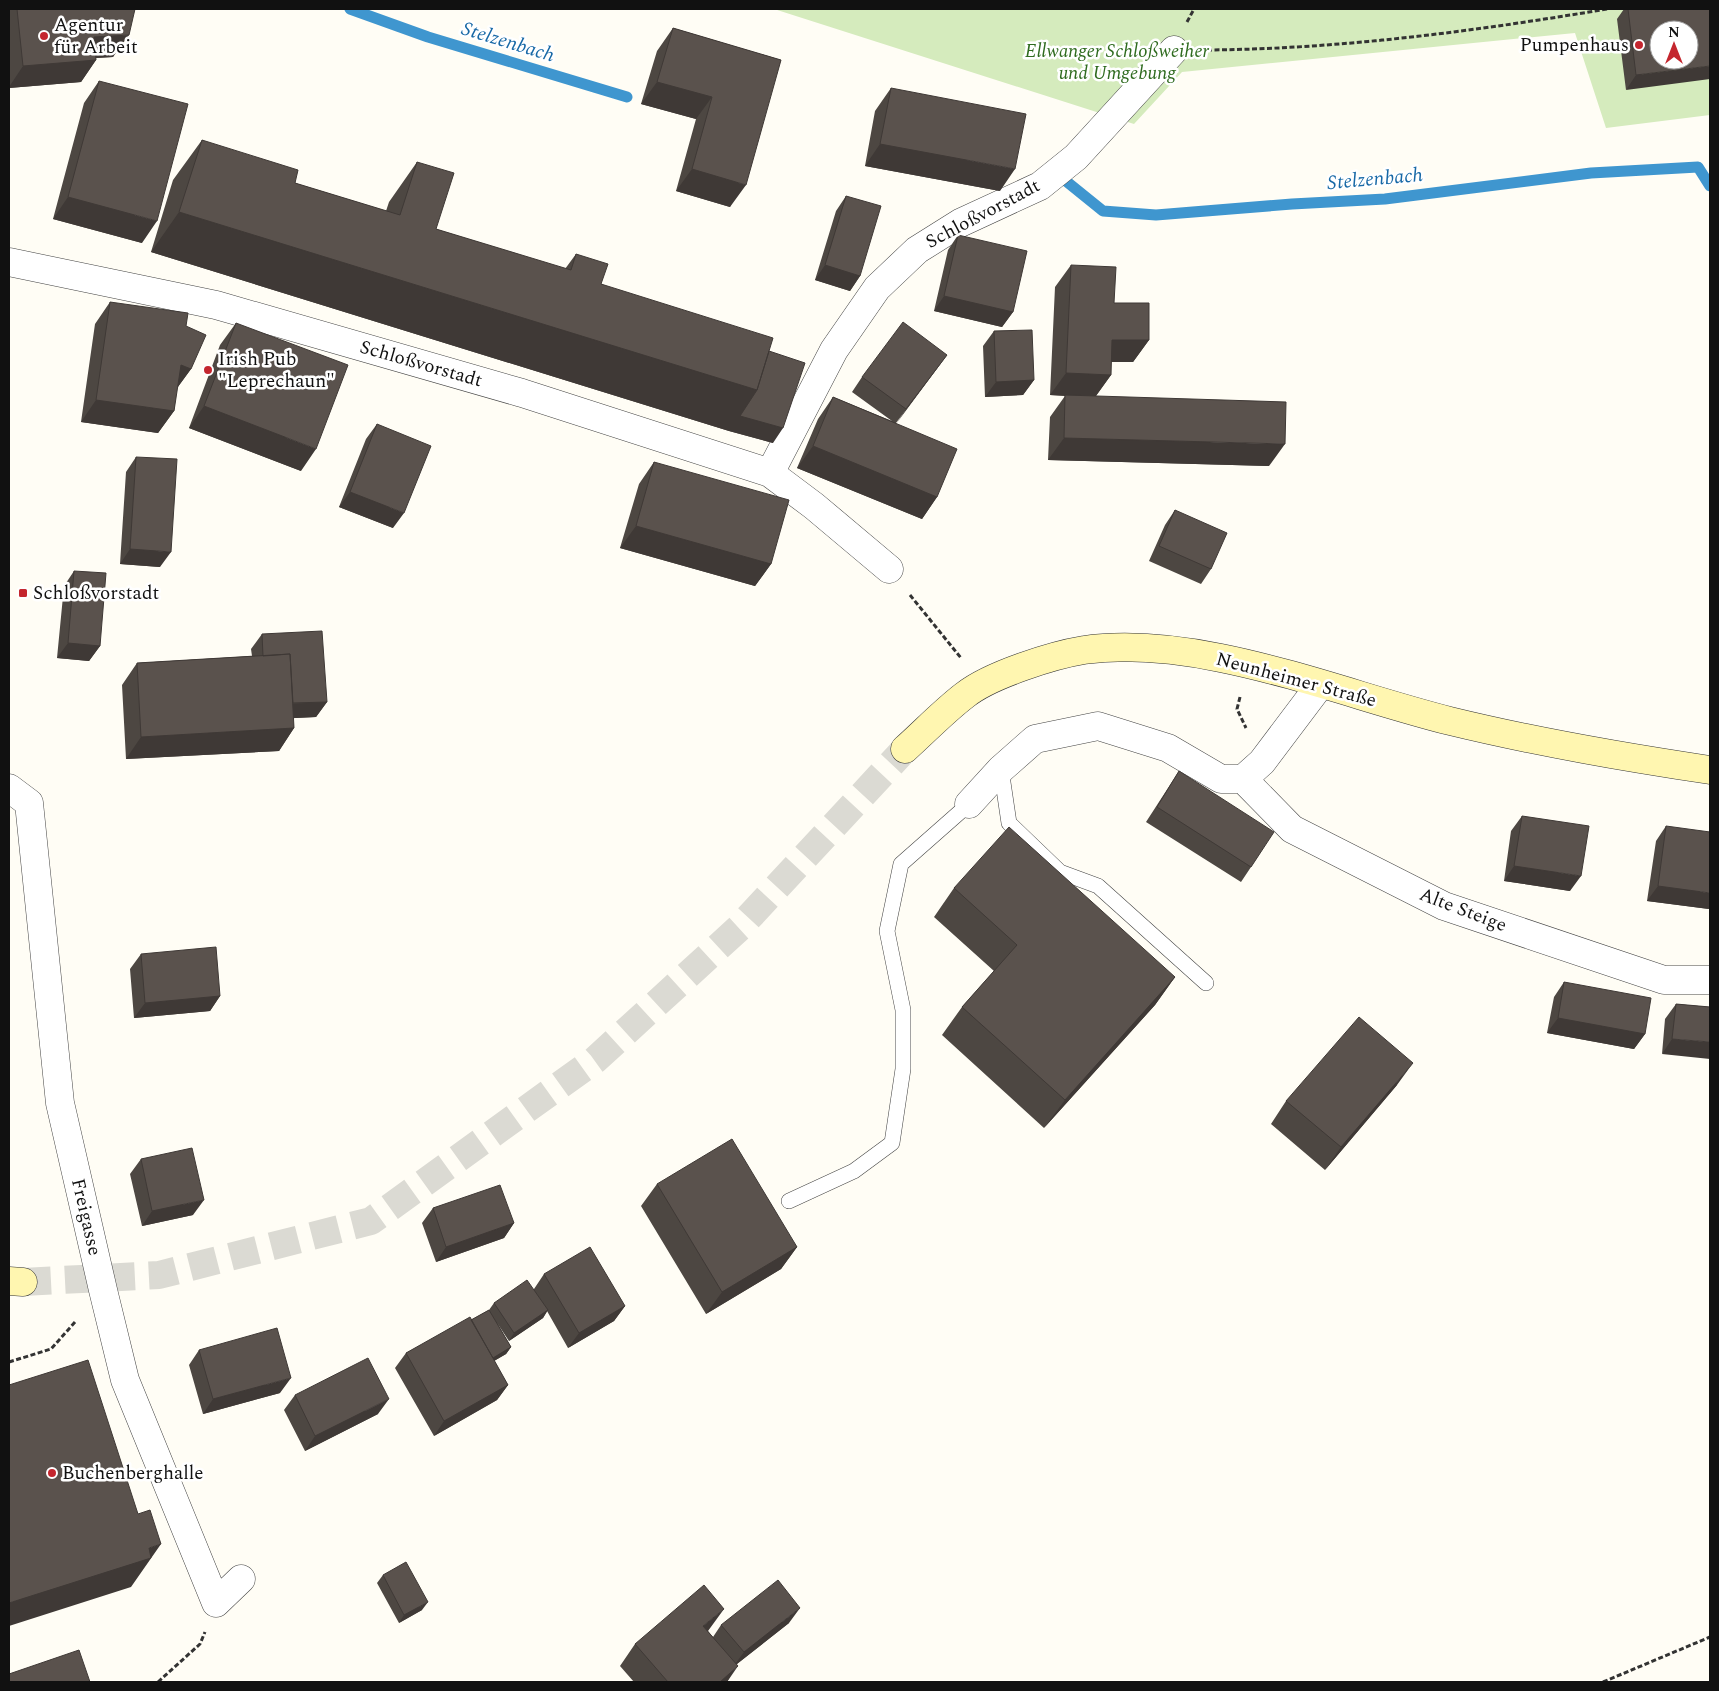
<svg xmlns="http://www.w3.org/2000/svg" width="1719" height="1691" font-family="Spectral,serif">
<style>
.green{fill:#d5ebbd;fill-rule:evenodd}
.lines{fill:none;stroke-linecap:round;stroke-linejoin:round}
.stream{stroke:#3f96cf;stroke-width:11}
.secondary-tunnel{stroke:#dbdad3;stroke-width:28;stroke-dasharray:28 14;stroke-linecap:butt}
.lane-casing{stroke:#444;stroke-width:16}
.street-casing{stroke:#444;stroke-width:29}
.secondary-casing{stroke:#333;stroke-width:29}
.path{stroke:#333;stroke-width:3;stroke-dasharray:5 2.5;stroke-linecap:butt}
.lane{stroke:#fff;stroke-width:15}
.street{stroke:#fff;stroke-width:28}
.secondary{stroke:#fff6b0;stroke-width:28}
.wall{fill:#4d4742}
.shaded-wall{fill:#3f3936}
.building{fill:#5a524d;stroke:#3f3936;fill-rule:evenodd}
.poi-dot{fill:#c4262e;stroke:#fff;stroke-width:2}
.labels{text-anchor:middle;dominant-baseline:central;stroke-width:5;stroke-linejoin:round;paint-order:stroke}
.poi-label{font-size:19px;fill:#111;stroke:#fff;text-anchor:start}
.park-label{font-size:19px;font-style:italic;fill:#2f6b1f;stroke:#fff}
.street-label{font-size:19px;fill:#111;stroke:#fff}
.water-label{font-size:20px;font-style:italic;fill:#1768a6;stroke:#fff}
</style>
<rect width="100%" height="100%" fill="#fffdf5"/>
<path class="green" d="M774,9H1710V115L1606,128L1575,33L1182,72L1134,124ZM1659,30H1689V60H1659Z"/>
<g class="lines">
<path class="stream" d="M350,9L428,37L627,97
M1056,173L1103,211L1156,215L1292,204L1385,199L1591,173L1698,167L1710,186"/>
<path class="secondary-tunnel" d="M23,1282L159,1275L371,1221L595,1060L739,928L905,749"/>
<defs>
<path id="lane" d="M1001,769L1009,823L1060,872L1098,886L1206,983
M789,1201L854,1171L892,1143L903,1069V1010L887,931L901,864L969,804"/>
<path id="street" d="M9,262L216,305L522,393L770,473L814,506L889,569
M770,473L834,350L877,288L917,250L960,223L1040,186L1076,157L1174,50
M1243,779L1292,829L1444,906L1664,980H1710
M9,788L29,803L60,1103L103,1290L125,1380L216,1603L241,1579
M969,804L1001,769L1035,739L1098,726L1168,748L1221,779H1243L1262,762L1320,685"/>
<path id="secondary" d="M905,749C925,731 944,711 965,695C990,675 1053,655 1084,650C1200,634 1338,693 1450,721C1536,742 1623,757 1710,770
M9,1281L23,1282"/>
</defs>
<use href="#lane" class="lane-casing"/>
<use href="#street" class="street-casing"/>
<use href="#secondary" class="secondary-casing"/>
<path class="path" d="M1187,22L1194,9
M1207,50C1341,49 1476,31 1607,9
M910,595L961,658
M1240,697L1237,709L1246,728
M9,1362L51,1349L76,1321
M158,1682L200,1644L205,1632
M1603,1682L1710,1637"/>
<use href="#lane" class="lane"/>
<use href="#street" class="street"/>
<use href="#secondary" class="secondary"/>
</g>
<path class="wall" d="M9,9H135L113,57L96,58V60L81,82L9,88Z
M1624,9H1710L1626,90L1617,19Z
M673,28L781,60L730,207L676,191L696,119L641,104L657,51Z
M99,81L142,243L53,219L84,103Z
M891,88L1000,191L865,166L875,111Z
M202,140L295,183L386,211L389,202L417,162L436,229L565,269L576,254L601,284L769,351L773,443L729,431L151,252L173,180Z
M846,196L860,276L850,291L815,280L836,211Z
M958,235L1013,312L1002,327L934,311L948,250Z
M1071,265L1114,303L1149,340L1133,362H1111V375L1096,396L1269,466L1048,460L1050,417L1065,396L1050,395L1055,287Z
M110,302L186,326L191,369L177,388L174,411L158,433L81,422L95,324Z
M236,323L301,471L189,428L220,345Z
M994,331L1034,380L1023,395L985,397L983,346Z
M947,355L896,423L937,497L922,519L797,468L818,419L833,397L892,421L852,392L862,377Z
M377,424L393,528L339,507L366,439Z
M136,457L160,567L120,564L126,472Z
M654,462L771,564L755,586L620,548L639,484Z
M1175,510L1211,569L1201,584L1149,561L1165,525Z
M74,571L100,646L89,661L57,658L64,586Z
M262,634L327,702L316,717L293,718L294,728L279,751L126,759L122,685L137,663L252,656L251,649Z
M1179,771L1251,867L1241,882L1146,822Z
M1522,816L1570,891L1504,881L1511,831Z
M1666,826L1709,909L1647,901L1656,841Z
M954,888L1175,977L1155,1005L1044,1128L942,1035L962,1007L994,971L934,917Z
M141,954L220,996L210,1011L134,1018L130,969Z
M1564,982L1645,1034L1634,1049L1547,1033L1554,997Z
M1676,1004L1710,1007L1662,1054L1665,1019Z
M1397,1085L1325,1170L1271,1124L1286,1101Z
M141,1159L193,1215L142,1226L130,1174Z
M657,1184L797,1247L781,1269L706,1314L641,1206Z
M433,1208L514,1223L504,1238L436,1262L422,1223Z
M544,1274L625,1306L614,1321L568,1348L547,1311L543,1318L509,1341L497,1323L511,1347L506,1354L494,1361L508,1385L497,1400L434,1436L395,1368L406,1353L471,1320L489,1310L494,1303L534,1289Z
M199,1350L280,1393L203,1414L189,1365Z
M295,1395L378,1414L305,1451L284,1410Z
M383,1575L422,1610L399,1623L377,1583Z
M789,1623L737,1664L727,1682H634L620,1666L635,1644L708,1631L713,1637L721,1625Z"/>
<path class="shaded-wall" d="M129,35L113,57L78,59L94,37Z
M96,60L81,82L9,88V87L23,66Z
M1710,66V79L1626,90L1636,75Z
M657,82L712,97L696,119L641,104Z
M880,144L1015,169L1000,191L865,166Z
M692,169L746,185L730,207L676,191Z
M68,197L157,221L142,243L53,219Z
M179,212L757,390L783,428L773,443L729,431L151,252Z
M825,265L860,276L850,291L815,280Z
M944,296L1013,312L1002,327L934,311Z
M1112,340H1149L1133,362H1097Z
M947,355L936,370L896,424L906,409Z
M181,365L191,369L175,391Z
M1066,373L1111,375L1095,397L1050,395Z
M1034,380L1023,395L985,397L996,382Z
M96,400L174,411L158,433L81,422Z
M204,406L316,449L301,471L189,428Z
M1064,438L1285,444L1269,466L1048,460Z
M813,446L937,497L922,519L797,468Z
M350,492L404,513L393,528L339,507Z
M636,526L771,564L755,586L620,548Z
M130,549L171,552L160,567L120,564Z
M68,643L100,646L89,661L57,658Z
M327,702L316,717L276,719L287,704Z
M294,728L279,751L126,759L141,737Z
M1514,866L1581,876L1570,891L1504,881Z
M1658,886L1710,893V908L1709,909L1647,901Z
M1175,977L1155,1005L1044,1128L1065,1100Z
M220,996L210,1011L134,1018L145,1003Z
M1558,1018L1645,1034L1634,1049L1547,1033Z
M1672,1039L1710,1042V1059L1662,1054Z
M1413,1063L1397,1085L1325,1170L1341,1147Z
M204,1200L193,1215L142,1226L152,1211Z
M514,1223L504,1238L436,1262L446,1247Z
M797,1247L781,1269L706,1314L722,1292Z
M625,1306L614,1321L568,1348L579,1333Z
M548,1310L543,1318L509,1341L514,1333Z
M511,1347L506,1354L487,1365L492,1358Z
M291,1378L280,1393L203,1414L213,1399Z
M508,1385L497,1400L434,1436L444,1421Z
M389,1399L378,1414L305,1451L315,1436Z
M161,1544L131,1587L9,1626V1603L149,1548Z
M428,1602L422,1610L399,1623L404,1615Z
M800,1608L789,1623L733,1667L744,1652Z
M724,1609L708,1631L688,1648L703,1626Z
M738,1666L727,1682H720Z"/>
<path class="building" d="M17,9H135L129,35L94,37L96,60L23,66Z
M1628,9H1710V66L1636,75ZM1659,30H1689V60H1659Z
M673,28L781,60L746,185L692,169L712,97L657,82Z
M99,81L188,104L157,221L68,197Z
M891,88L1026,114L1015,169L880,144Z
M202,140L298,170L295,183L400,215L417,162L454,173L436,229L571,270L576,254L608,264L601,284L773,338L757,390L179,212Z
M846,196L881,206L860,276L825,265Z
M958,235L1027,251L1013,312L944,296Z
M1071,265L1116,267L1114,303H1149V340H1112L1111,375L1066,373Z
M110,302L188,313L186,326L206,335L191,369L181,365L174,411L96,400Z
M903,322L947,355L906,409L862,377Z
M236,323L348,365L316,449L204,406Z
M1032,330L1034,380L996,382L994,331Z
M769,351L805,363L783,428L740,416L757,390Z
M1065,395L1286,402L1285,444L1064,438Z
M833,397L957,449L937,497L813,446Z
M377,424L431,446L404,513L350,492Z
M136,457L177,459L171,552L130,549Z
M654,462L789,500L771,564L636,526Z
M1175,510L1227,533L1211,569L1159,546Z
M74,571L106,573L100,646L68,643Z
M322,631L327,702L293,703L290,654L263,656L262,634Z
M290,654L294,728L141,737L137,663Z
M1179,771L1274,832L1251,867L1157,807Z
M1522,816L1589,826L1581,876L1514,866Z
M1666,826L1710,832V893L1658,886Z
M1009,827L1175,977L1065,1100L962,1007L1017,945L954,888Z
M216,947L220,996L145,1003L141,954Z
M1564,982L1651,998L1645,1034L1558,1018Z
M1676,1004L1710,1007V1042L1672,1039Z
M1359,1017L1413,1063L1341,1147L1286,1101Z
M732,1139L797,1247L722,1292L657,1184Z
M192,1148L204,1200L152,1211L141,1159Z
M500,1185L514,1223L446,1247L433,1208Z
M590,1247L625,1306L579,1333L544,1274Z
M527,1280L548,1310L514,1333L494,1303Z
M489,1310L511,1347L493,1358L471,1320Z
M470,1317L508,1385L444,1421L406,1353Z
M277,1328L291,1378L213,1399L199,1350Z
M368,1358L389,1399L315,1436L295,1395Z
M88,1360L138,1514L150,1510L161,1544L149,1548L151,1558L9,1603V1385Z
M406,1562L428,1602L404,1615L383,1575Z
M778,1580L800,1608L744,1652L721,1625Z
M704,1585L724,1609L703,1626L738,1666L720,1682H668L635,1644Z
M79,1650L90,1682H9V1674Z"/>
<g class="poi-dot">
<circle cx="44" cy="36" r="5"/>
<circle cx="1639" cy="45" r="5"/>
<circle cx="208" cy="370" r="5"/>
<rect x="18" y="588" width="10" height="10" rx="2.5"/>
<circle cx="52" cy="1473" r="5"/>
</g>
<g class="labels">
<g class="poi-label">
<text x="54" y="25">Agentur<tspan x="54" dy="22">für Arbeit</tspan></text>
<text x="1629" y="45" text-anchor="end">Pumpenhaus</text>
<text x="218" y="359">Irish Pub<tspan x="218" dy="22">"Leprechaun"</tspan></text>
<text x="33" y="593">Schloßvorstadt</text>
<text x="62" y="1473">Buchenberghalle</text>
</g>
<g class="park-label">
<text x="1117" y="51">Ellwanger Schloßweiher<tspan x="1117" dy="22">und Umgebung</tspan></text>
</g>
<g class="street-label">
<text transform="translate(983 214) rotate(-28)">Schloßvorstadt</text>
<text transform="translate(421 364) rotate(16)">Schloßvorstadt</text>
<text transform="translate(1296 680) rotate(15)">Neunheimer Straße</text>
<text transform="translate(1463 910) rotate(21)">Alte Steige</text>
<text transform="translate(86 1217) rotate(77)">Freigasse</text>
</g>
<g class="water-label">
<text transform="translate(508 42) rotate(17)">Stelzenbach</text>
<text transform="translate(1375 179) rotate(-5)">Stelzenbach</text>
</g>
</g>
<rect width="1719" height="1691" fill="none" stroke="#111111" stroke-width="20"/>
<g transform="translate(1674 45)"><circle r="24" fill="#ffffff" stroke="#a0a0a0"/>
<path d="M0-4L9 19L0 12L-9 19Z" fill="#c4262e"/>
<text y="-8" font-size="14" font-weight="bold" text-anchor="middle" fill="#111111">N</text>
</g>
</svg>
